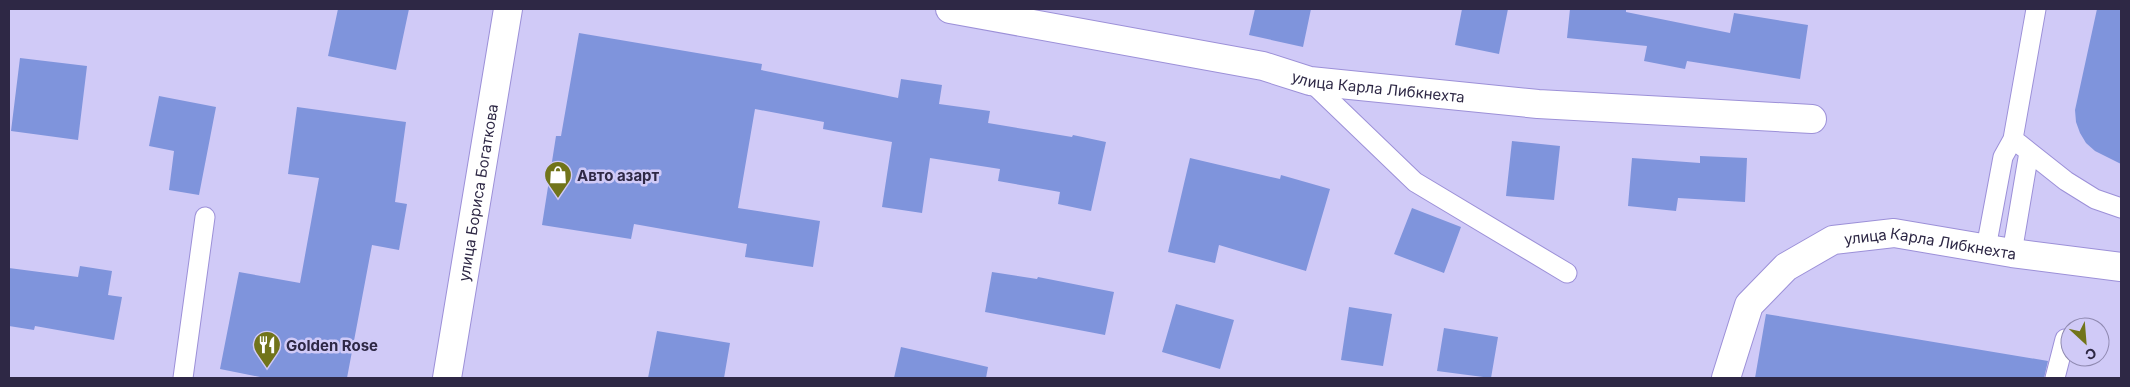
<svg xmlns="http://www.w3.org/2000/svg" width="2130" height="387" font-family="Inter,sans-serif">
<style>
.building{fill:#7f94dc}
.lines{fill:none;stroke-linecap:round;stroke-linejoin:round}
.lane-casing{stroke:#9c90d8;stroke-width:21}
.street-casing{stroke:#9c90d8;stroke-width:30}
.secondary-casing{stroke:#9c90d8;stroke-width:30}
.lane{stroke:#fff;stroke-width:19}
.street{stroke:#fff;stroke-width:28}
.secondary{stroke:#fff;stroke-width:28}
.labels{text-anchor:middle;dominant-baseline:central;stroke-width:5;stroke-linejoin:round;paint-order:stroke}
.street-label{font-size:15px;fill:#2e2845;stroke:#d0caf7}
.poi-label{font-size:15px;font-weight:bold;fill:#2e2845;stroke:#d0caf7;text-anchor:start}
</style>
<rect width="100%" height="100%" fill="#d0caf7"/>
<path class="building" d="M338,9H409L396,70L328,56Z
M1255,9H1311L1303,47L1249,35Z
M1462,9H1508L1499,54L1455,45Z
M1570,9H1626V12L1730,33L1734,13L1808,25L1800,79L1687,61L1685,69L1644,61L1647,46L1567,38Z
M2097,9H2121V164L2095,151L2086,143L2080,133L2076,122L2075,110Z
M579,33L762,64L761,70L898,98L901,79L942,85L939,104L990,111L988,123L1072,137L1073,135L1106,142L1091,211L1058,204L1060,192L998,181L1000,169L930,158L922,213L882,207L892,142L823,129L824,122L755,109L738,208L820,221L813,267L745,257L747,244L634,224L631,239L542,225L556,136H561Z
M20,58L87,66L78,140L11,131Z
M159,96L216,107L199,195L169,190L174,151L149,146Z
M297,107L406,122L395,202L407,204L399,250L372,245L347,378H265L220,369L239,272L300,283L319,178L288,174Z
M1512,141L1560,146L1554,200L1506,196Z
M1700,156L1747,158L1745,202L1678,198L1676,211L1628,206L1632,158L1700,163Z
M1190,158L1280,179L1281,175L1330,189L1306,271L1219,245L1215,263L1168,252Z
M1412,208L1461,227L1444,273L1394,254Z
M80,266L112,271L108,295L122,297L114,340L35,326L34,330L9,326V268L78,277Z
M992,272L1037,279L1038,277L1114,292L1105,335L985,312Z
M1176,304L1234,320L1220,369L1162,352Z
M1349,307L1392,314L1383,366L1341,360Z
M1766,314L2048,361L2044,378H1755Z
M1444,328L1498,337L1491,378L1437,371Z
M657,331L730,343L724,378H648Z
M901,347L988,367L986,378H894Z"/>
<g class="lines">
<defs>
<path id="lane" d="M2036,9L2013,139L2066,181L2095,199L2121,208
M1310,81L1415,182L1567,273
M1986,248L2003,157L2013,139
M2012,253L2029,152
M183,378L205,217
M2055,378L2065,339"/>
<g id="street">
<path id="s1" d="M950,9L1263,66L1310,81L1538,104L1812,119"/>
<path id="s2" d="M1726,378L1749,305L1786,267L1833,240L1894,233L2012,253L2121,267"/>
</g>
<g id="secondary">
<path id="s3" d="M447,378L508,9"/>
</g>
</defs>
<use href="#lane" class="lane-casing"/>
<use href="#street" class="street-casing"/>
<use href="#secondary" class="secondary-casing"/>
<use href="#lane" class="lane"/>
<use href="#street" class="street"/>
<use href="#secondary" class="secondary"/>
</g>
<defs>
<symbol id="shop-pin" viewBox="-11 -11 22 30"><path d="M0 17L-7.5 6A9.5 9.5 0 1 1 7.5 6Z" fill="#71741a" stroke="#d0caf7"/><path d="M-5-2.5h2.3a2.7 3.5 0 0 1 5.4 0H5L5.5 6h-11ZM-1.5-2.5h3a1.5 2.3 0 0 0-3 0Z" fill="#fff"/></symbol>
<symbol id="restaurant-pin" viewBox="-11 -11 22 30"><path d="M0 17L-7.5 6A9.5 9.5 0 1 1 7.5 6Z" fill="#71741a" stroke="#d0caf7"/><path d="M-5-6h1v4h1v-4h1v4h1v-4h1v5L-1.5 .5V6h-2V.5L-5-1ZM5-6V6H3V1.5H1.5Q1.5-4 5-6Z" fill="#fff"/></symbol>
</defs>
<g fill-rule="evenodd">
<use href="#shop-pin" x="542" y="159" width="32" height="43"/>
<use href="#restaurant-pin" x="251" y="329" width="32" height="43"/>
</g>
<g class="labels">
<g class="street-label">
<text stroke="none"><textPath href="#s1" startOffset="436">улица Карла Либкнехта</textPath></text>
<text stroke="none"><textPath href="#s3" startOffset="188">улица Бориса Богаткова</textPath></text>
<text stroke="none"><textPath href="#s2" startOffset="282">улица Карла Либкнехта</textPath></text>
</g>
<g class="poi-label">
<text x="577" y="175">Авто азарт</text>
<text x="286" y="345">Golden Rose</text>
</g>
</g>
<rect width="2130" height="387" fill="none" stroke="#2e2845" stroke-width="20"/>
<g transform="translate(2085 342) rotate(154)"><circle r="24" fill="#d0caf7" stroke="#8f89b0"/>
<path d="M0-4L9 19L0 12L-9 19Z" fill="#71741a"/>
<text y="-8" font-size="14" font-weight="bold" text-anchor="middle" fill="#2e2845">С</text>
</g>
</svg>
